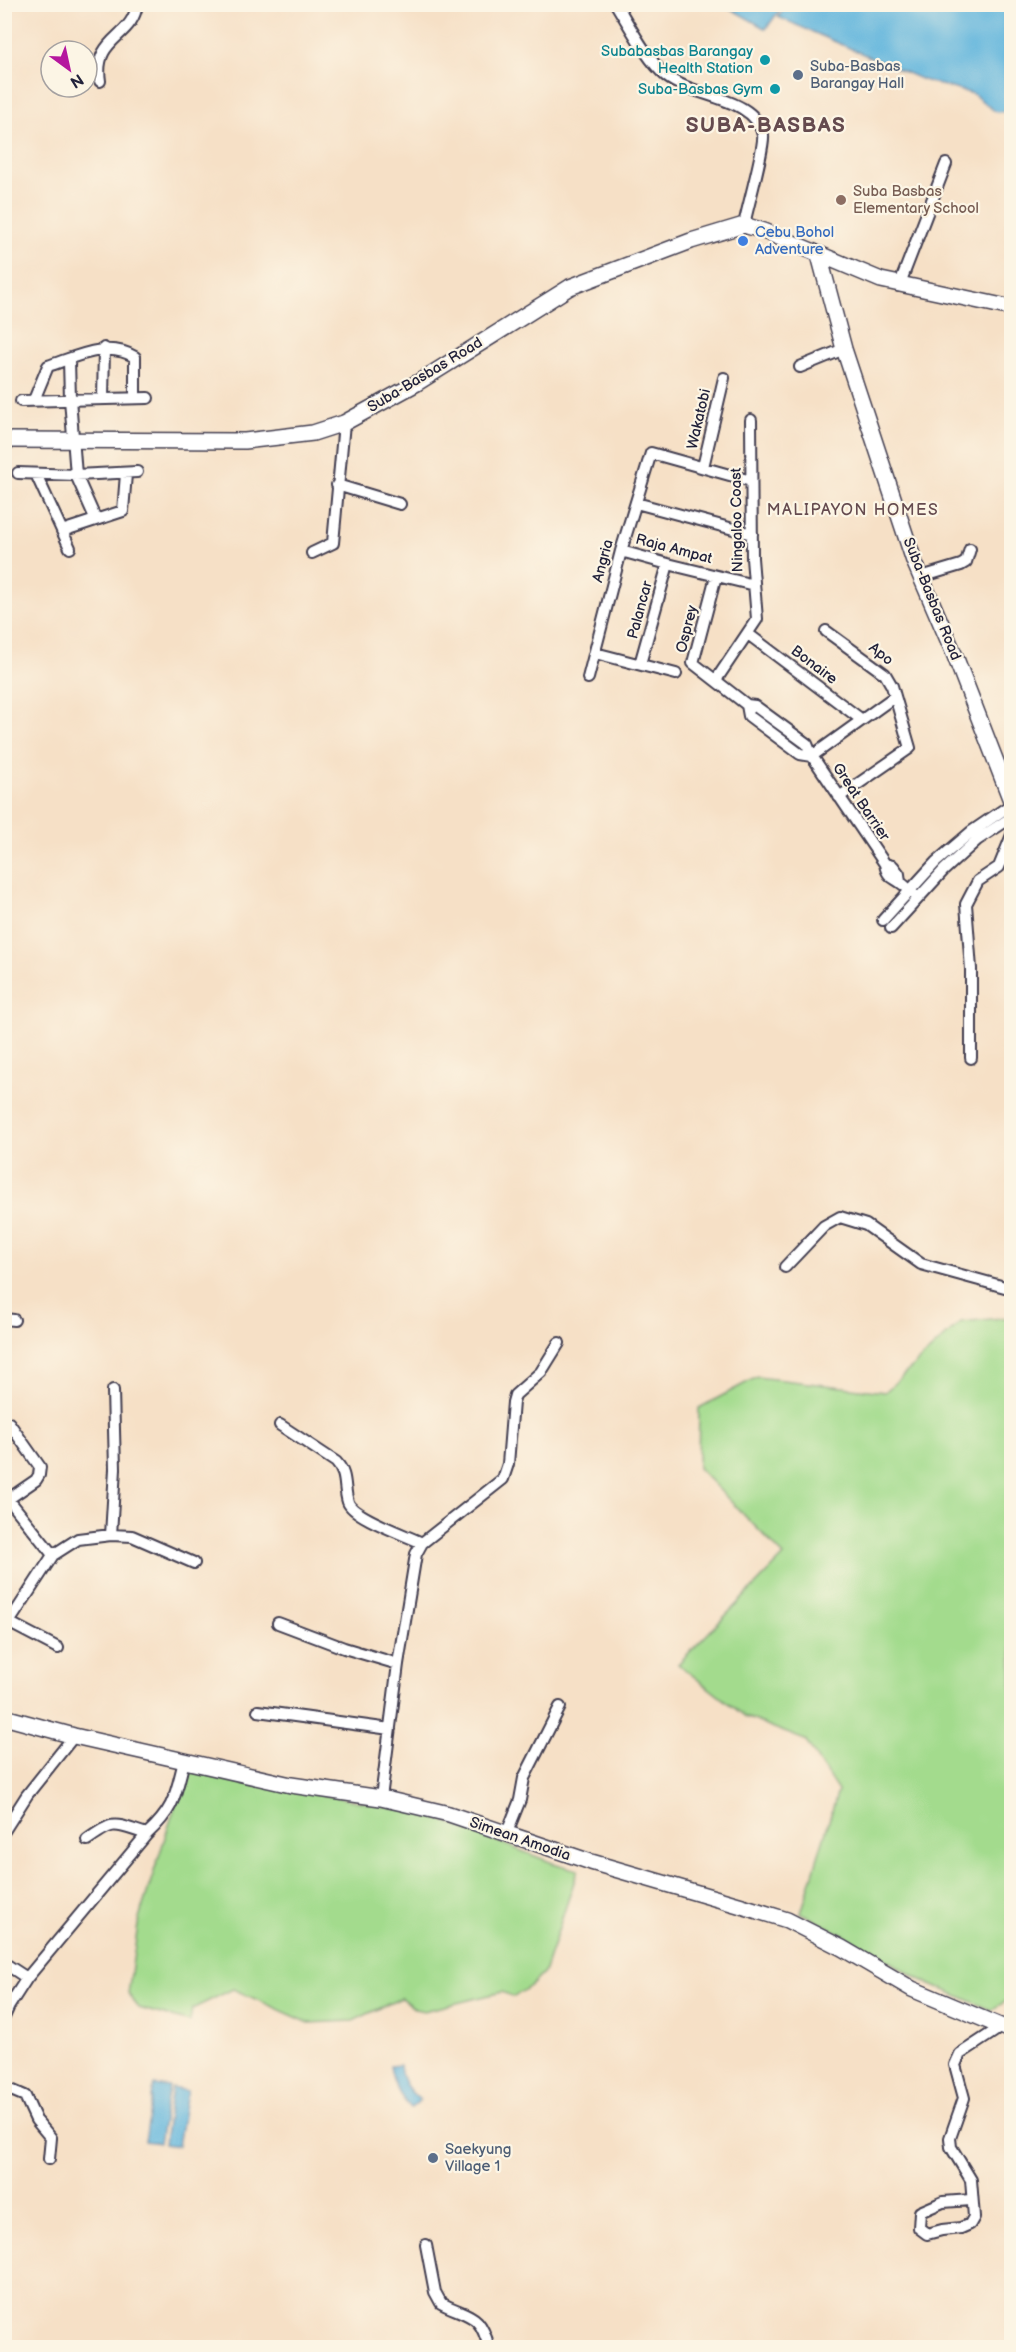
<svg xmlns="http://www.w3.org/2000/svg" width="1016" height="2352" font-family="'Balsamiq Sans',sans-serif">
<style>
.green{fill:#a3db8d;stroke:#627e64;stroke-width:1.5}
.water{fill:#61b5dd;stroke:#426c8c;stroke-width:1.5}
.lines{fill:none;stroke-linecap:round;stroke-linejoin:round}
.street-casing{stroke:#423e50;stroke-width:14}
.secondary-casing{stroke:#423e50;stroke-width:18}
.street{stroke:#fff;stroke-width:10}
.secondary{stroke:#fff;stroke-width:15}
.culture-dot{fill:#0f9aa8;stroke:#fcf5e5;stroke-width:2}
.service-dot{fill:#5c6f8a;stroke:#fcf5e5;stroke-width:2}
.education-dot{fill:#8d6e63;stroke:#fcf5e5;stroke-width:2}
.shop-dot{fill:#3f7fe0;stroke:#fcf5e5;stroke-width:2}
.labels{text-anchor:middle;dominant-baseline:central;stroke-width:4.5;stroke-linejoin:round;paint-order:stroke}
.culture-label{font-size:15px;fill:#0d838f;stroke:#fcf5e5;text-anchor:end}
.service-label{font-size:15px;fill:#4e5e75;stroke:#fcf5e5;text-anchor:start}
.education-label{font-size:15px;fill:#785e54;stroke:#fcf5e5;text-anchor:start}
.shop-label{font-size:15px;fill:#366cbe;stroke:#fcf5e5;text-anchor:start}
.street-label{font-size:15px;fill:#22223b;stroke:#fcf5e5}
.neighbourhood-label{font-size:16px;letter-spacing:1.5px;fill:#654b4f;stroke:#fcf5e5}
.district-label{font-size:21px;font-weight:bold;letter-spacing:1.5px;fill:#654b4f;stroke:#fcf5e5}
</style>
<rect width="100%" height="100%" fill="#fcf5e5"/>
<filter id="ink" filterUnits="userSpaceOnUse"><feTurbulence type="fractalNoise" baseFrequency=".0167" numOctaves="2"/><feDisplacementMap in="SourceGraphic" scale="12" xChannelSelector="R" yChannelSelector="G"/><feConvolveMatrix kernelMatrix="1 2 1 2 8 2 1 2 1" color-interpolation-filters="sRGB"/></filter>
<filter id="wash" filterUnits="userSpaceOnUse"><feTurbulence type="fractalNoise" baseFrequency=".008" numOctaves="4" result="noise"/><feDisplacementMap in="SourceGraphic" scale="24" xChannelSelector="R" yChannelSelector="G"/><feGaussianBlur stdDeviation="1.35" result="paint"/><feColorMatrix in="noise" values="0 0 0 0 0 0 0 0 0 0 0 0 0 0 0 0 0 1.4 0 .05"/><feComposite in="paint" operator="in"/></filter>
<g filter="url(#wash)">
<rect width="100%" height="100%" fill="#f6e0c6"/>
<path class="green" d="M1011,1317L1012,1998L991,2010L919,1979L849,1938L801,1913L838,1791L805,1740L746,1717L678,1664L784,1556L698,1468L699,1408L757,1377L885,1392L961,1322Z
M187,1769L426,1814L553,1863L578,1870L544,1973L532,1985L514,1997L502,1992L424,2011L415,2009L401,1998L353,2021L309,2023L233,1989L192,2009L190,2022L139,2008L128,1994L139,1918Z"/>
<path class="water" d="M724,5H783L766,29Z
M787,5H1011V111L996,112L973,94L923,80L778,17Z
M400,2065C401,2081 408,2090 420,2100L411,2108C398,2095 393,2083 390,2066Z
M154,2085L169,2087L159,2143L145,2141Z
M172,2088L187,2091L178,2146L164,2144Z"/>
</g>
<g filter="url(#ink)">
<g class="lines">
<defs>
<path id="street" d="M616,4C629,25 648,61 666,76C693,98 755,96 763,135C765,146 747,209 744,225
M100,81C93,36 133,39 137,4
M899,286L946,164
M69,360L70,399L76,475L96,520
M800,367L844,349
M103,399L104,348
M34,400L48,366C76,357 107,340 135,357V397
M21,401L148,398
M703,467L724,378
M18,473L76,475L137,472
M36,474L70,548
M337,485L400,504
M636,503L752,534
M62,531L123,511L126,474
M621,551L668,564L754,585
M312,553L333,543L344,423
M716,576L693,663L747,705L755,706L807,744L812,756L885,864C887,877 893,877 901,883C907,887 912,893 918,898
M921,577L961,565L966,562L970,549
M826,631L885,674L892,686L910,748L839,797
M748,634L862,720
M595,653L676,674
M640,664L668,564
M588,678L621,551L651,453L751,481
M716,680L757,619L752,558L751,420
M747,705L749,716L800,754L812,756
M812,756L894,697
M885,864L893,866L899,874L900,882
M883,920L936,862L971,832L1012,804
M891,928L944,870L977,840L1012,817
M971,1058V969L966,904L978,881L999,867L1012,835
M785,1267L824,1226L840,1217L866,1225L921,1264L1012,1289
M4,1319L14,1320
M280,1425L336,1462C348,1475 343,1486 348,1502C353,1517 406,1535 422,1543
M5,1495L53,1555
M4,1502L36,1480L39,1475L40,1467L9,1423
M111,1535L115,1469L113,1390
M10,1623L58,1648
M278,1623L344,1648L398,1664
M4,1630L53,1555L78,1539L111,1535L132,1536L194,1563
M258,1711L390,1729
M381,1798L398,1664L416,1554L422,1543L503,1479L508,1464L513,1402L515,1395L541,1372L559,1343
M4,1831L27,1795L74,1736
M506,1835L520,1800L524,1778L560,1707
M87,1840C116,1819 114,1824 147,1834
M4,1963L27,1978
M4,2017L9,2006L27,1978L147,1834C175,1808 175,1796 184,1761
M4,2087L25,2096L36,2120L51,2138L49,2159
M971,2200L943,2202L920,2212L919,2228L927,2234L942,2230L961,2228L970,2224L974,2217L971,2180L951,2147L950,2138L964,2098L955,2065L960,2054L1001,2027
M426,2245L435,2292L441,2303C470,2318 480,2312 489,2348"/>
<path id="secondary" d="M819,255L844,349L914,561L955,656L1012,803
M4,440L245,441L313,433L344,423L417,383L570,287L691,241L744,225L764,231L881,280L1012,308
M4,1717L74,1736L291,1785L381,1798L449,1814L591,1862L742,1906L787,1920L842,1948L912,1989L1012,2031"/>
</defs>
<use href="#street" class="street-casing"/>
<use href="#secondary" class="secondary-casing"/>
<use href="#street" class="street"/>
<use href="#secondary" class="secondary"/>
</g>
</g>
<g class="culture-dot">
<circle cx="765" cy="60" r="6"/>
<circle cx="775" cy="89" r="6"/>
</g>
<g class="service-dot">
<circle cx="798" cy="75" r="6"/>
<circle cx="433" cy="2158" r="6"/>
</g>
<circle class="education-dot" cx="841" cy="200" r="6"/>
<circle class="shop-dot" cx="743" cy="241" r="6"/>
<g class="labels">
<g class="culture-label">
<text x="753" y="51">Subabasbas Barangay<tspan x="753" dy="17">Health Station</tspan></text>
<text x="763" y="89">Suba-Basbas Gym</text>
</g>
<g class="service-label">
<text x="810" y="66">Suba-Basbas<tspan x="810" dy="17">Barangay Hall</tspan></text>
<text x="445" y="2149">Saekyung<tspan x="445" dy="17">Village 1</tspan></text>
</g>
<g class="education-label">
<text x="853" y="191">Suba Basbas<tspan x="853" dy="17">Elementary School</tspan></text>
</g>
<g class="shop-label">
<text x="755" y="232">Cebu Bohol<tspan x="755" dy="17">Adventure</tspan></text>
</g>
<g class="street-label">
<text transform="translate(425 375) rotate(-31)">Suba-Basbas Road</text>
<text transform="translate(699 419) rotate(-77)">Wakatobi</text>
<text transform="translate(737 520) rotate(-91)">Ningaloo Coast</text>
<text transform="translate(674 549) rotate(15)">Raja Ampat</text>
<text transform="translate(603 561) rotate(-75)">Angria</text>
<text transform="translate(932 599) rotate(68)">Suba-Basbas Road</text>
<text transform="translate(640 610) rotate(-75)">Palancar</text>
<text transform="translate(687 629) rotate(-76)">Osprey</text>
<text transform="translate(881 654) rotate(39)">Apo</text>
<text transform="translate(814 665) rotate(37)">Bonaire</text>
<text transform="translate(861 802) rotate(56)">Great Barrier</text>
<text transform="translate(520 1839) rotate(19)">Simean Amodia</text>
</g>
<g class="neighbourhood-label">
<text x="853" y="510">MALIPAYON HOMES</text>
</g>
<g class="district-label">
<text x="766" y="125">SUBA-BASBAS</text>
</g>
</g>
<rect width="1016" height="2352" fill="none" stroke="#fcf5e5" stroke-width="24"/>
<g transform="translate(69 69) rotate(147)"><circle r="28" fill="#fcf5e5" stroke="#a5a1a1" stroke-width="1.5"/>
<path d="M0-4.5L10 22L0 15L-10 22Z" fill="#b5179e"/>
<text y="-9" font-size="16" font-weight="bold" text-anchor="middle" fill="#22223b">N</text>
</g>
</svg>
